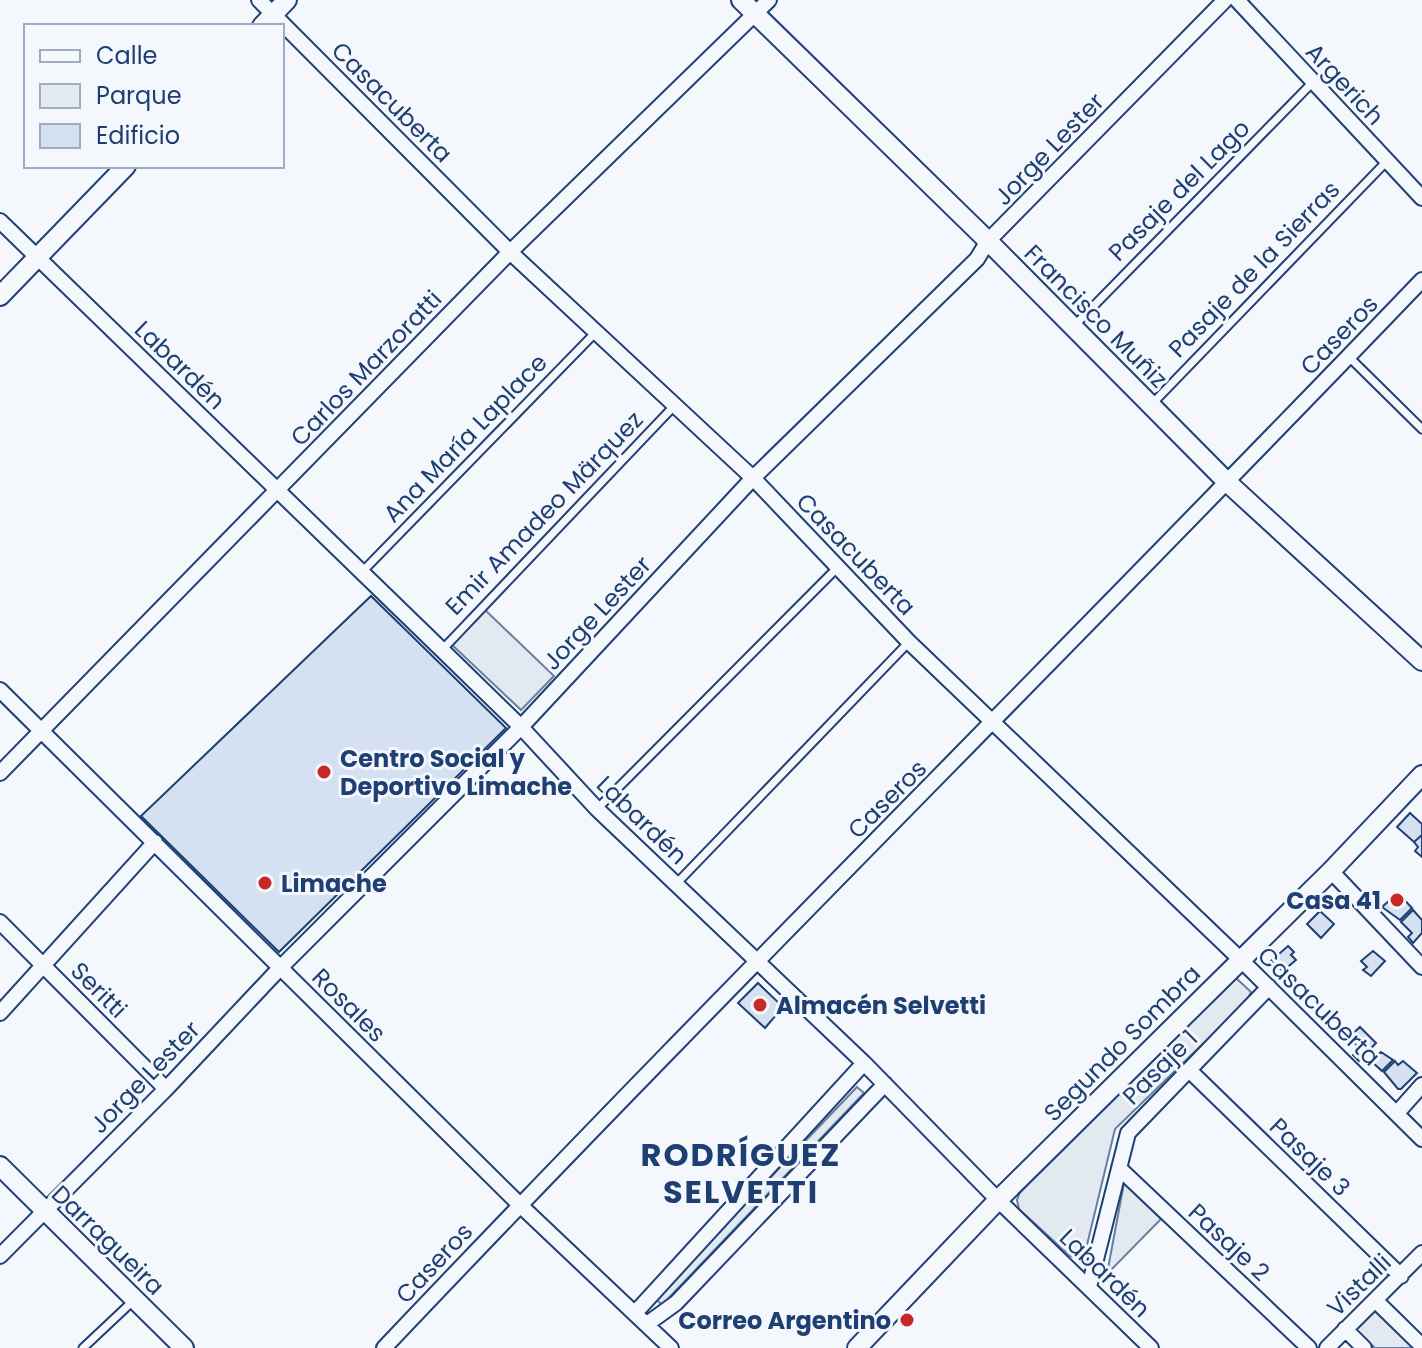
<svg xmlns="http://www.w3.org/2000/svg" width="1422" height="1348" font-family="Poppins,sans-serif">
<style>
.green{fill:#e3e9f0;stroke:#687fa3;stroke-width:2}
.building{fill:#d5e0f0;stroke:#1d3f73;stroke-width:2}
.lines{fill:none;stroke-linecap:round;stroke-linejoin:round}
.service-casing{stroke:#1d3f73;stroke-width:11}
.minor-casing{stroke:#1d3f73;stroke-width:18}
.tertiary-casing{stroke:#1d3f73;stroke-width:22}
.service{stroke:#f4f7fb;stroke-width:7}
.minor{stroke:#f4f7fb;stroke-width:14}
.tertiary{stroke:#f4f7fb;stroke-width:18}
.poi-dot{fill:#c62828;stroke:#f4f7fb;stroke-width:3}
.labels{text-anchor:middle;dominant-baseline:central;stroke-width:6;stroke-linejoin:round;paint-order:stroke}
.street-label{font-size:24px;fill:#1d3f73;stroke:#f4f7fb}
.poi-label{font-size:24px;font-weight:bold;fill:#1d3f73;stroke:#f4f7fb;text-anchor:start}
.district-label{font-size:32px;font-weight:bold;letter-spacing:2px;fill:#1d3f73;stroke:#f4f7fb}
</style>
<rect width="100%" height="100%" fill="#f4f7fb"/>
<path class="green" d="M483,608L554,676L521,710L450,643Z
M1236,978L1251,992L1247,1001L1115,1129L1087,1245L1081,1258L1070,1256L1019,1209L1017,1200L1020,1192L1229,979Z
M857,1087L864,1093L662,1305L655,1298Z
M1124,1183L1161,1219L1107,1274Z
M1375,1309L1416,1348H1375L1355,1329Z"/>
<path class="building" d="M371,596L506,728L279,952L141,816Z
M1410,813L1422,824V835L1414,842L1397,827Z
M1422,835V857L1415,851L1418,847L1414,842Z
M1398,893L1412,908L1400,920L1382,907Z
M1413,910L1422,920V933L1413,943L1408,937L1412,933L1401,922Z
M1320,911L1334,924L1321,938L1307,924Z
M1288,946L1294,952L1291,955L1296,960L1283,971L1271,961Z
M1373,951L1385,961L1371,976L1363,970L1367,967L1361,961Z
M758,983L783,1007L765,1028L738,1003Z
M1360,1027L1376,1043L1359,1061L1353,1055L1359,1048L1349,1037Z
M1381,1052L1393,1060L1382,1071L1371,1061Z
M1395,1061L1398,1065L1403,1061L1417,1073L1401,1089H1398L1384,1072Z"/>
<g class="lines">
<defs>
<path id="service" d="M1074,326L1313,82
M1349,357L1422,429
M1152,404L1387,161
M362,572L596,332
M442,650L675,405
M597,809L838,567
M676,884L909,642
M83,1348L133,1301"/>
<path id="minor" d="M259,0L510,252L753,478L909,642L1240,959L1422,1139
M1237,0L1422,198
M0,221L442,650L521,727L597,809L864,1063L998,1200L1151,1348
M0,690L520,1205L671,1348
M0,773L510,252L769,0
M1331,871L1422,967
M0,922L166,1089
M0,1013L155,842
M1190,1071L1401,1276
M1397,1113L1422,1085
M1119,1168L1309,1348
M0,1256L166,1089L280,968L521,727L753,478L977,259L988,241L1225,0
M1089,1287L1128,1133L1269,987
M1375,1300L1422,1346
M635,1313L864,1063
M647,1324L676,1303L885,1084
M1345,1329L1364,1348
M384,1348C725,988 1078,639 1422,280
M1327,1348L1422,1253"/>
<path id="tertiary" d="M741,0L988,241L1228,483L1422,661
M262,26L287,0
M0,296L126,166
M0,1166L184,1348
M857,1348L998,1200L1331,871L1422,775"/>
</defs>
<use href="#service" class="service-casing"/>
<use href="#minor" class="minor-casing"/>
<use href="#tertiary" class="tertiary-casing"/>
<use href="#service" class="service"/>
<use href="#minor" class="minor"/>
<use href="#tertiary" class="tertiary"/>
</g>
<g class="poi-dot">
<circle cx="324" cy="772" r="8"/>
<circle cx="265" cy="883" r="8"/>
<circle cx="1397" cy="900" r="8"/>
<circle cx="760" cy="1005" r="8"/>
<circle cx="907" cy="1320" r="8"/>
</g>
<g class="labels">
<g class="street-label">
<text transform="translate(1345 84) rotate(47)">Argerich</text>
<text transform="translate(392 102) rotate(45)">Casacuberta</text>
<text transform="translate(1049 149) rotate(-46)">Jorge Lester</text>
<text transform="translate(1179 190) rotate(-45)">Pasaje del Lago</text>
<text transform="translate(1254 269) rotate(-46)">Pasaje de la Sierras</text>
<text transform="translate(1096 316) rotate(45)">Francisco Muñiz</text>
<text transform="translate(1339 335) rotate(-46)">Caseros</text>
<text transform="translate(180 365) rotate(44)">Labardén</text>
<text transform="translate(366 368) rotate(-46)">Carlos Marzoratti</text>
<text transform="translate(465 438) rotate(-46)">Ana María Laplace</text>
<text transform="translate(544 513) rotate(-46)">Emir Amadeo Märquez</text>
<text transform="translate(856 554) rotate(46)">Casacuberta</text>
<text transform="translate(597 613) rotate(-47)">Jorge Lester</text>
<text transform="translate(887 799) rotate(-45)">Caseros</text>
<text transform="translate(642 820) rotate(44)">Labardén</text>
<text transform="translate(99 990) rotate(45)">Seritti</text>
<text transform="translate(349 1005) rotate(45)">Rosales</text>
<text transform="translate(1319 1006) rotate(44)">Casacuberta</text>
<text transform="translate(1122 1043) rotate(-45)">Segundo Sombra</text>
<text transform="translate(1160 1067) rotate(-45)">Pasaje 1</text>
<text transform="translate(145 1077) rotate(-46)">Jorge Lester</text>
<text transform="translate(1310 1157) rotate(44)">Pasaje 3</text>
<text transform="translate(108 1240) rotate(44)">Darragueira</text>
<text transform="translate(1229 1242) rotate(43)">Pasaje 2</text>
<text transform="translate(434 1263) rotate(-47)">Caseros</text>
<text transform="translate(1105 1273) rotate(44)">Labardén</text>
<text transform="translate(1359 1285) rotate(-44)">Vistalli</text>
</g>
<g class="poi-label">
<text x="340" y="758">Centro Social y<tspan x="340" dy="28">Deportivo Limache</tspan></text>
<text x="281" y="883">Limache</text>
<text x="1381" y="900" text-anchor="end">Casa 41</text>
<text x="776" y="1005">Almacén Selvetti</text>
<text x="891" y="1320" text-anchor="end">Correo Argentino</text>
</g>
<g class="district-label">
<text x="741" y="1154">RODRÍGUEZ<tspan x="741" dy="37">SELVETTI</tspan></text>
</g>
</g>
<rect x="24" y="24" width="260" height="144" fill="#f4f7fb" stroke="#9eadc5" stroke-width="2"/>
<rect x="40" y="50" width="40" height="12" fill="#f4f7fb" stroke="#9eadc5" stroke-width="2"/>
<text x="96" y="64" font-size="24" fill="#1d3f73">Calle</text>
<rect x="40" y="84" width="40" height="24" fill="#e3e9f0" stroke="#9eadc5" stroke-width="2"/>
<text x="96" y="104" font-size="24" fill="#1d3f73">Parque</text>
<rect x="40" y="124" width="40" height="24" fill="#d5e0f0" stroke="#9eadc5" stroke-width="2"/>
<text x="96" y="144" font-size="24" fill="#1d3f73">Edificio</text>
</svg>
